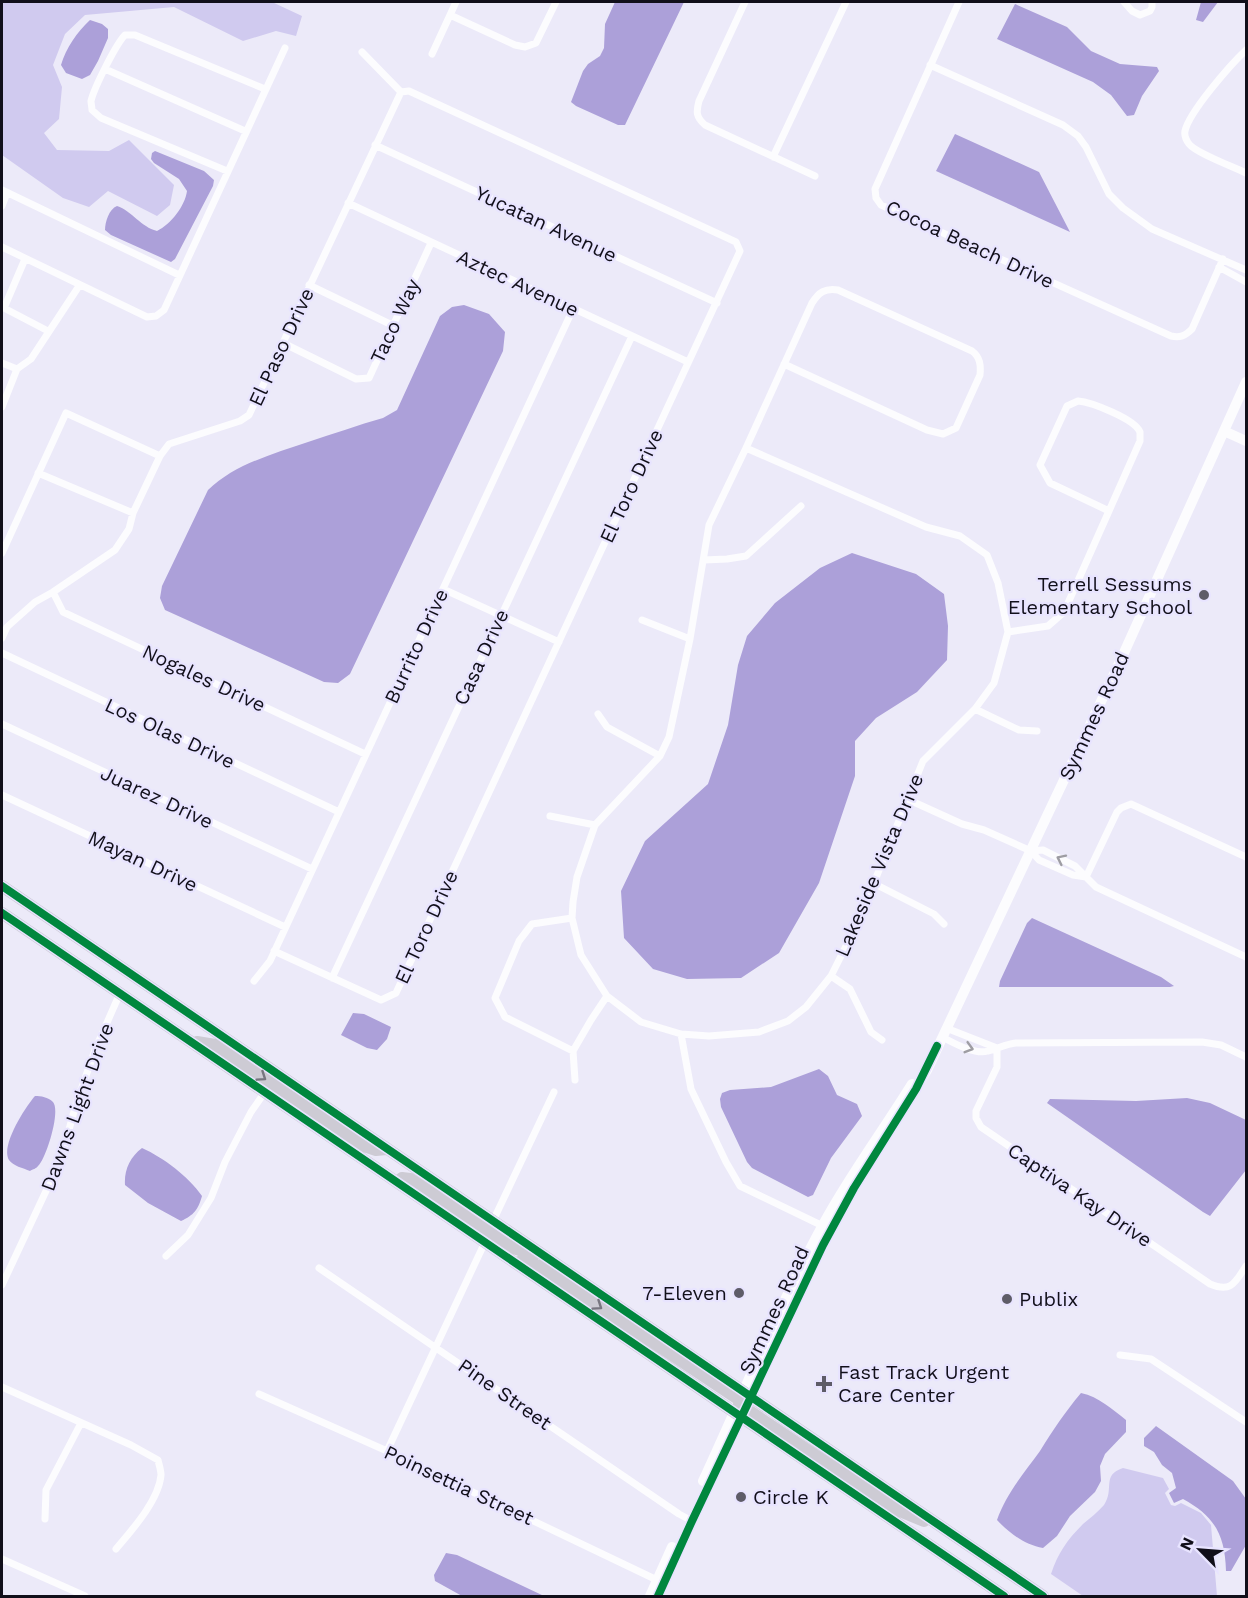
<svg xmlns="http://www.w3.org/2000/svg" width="1248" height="1598" font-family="'Work Sans',sans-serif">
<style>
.green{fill:#d0caef}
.water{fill:#aca0d9}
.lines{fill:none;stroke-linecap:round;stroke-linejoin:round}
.street{stroke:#fcfcfe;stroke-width:7}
.secondary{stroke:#fcfcfe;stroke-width:10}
.primary{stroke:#cdcbd4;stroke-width:12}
.cycleway-casing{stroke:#e8e4ff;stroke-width:11}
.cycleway{stroke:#00873e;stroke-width:8}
.oneway{stroke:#9e9da3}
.oneway2{stroke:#787680}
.poi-dot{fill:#5e5c68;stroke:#e8e4ff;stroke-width:2}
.labels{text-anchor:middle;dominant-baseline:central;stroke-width:4.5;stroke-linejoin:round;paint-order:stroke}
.street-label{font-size:20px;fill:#110f1a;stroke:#e8e4ff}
.poi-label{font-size:20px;fill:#110f1a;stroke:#e8e4ff;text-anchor:start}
</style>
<rect width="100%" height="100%" fill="#eceaf9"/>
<path class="green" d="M2,2H272L302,16L296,36L276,31L243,41L174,7L85,15L65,34L53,65L62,87L59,119L44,133L57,150L109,151L129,140L174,185L170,205L157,216L108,191L89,207L63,198L2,155Z
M1123,1468L1163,1478L1169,1489L1165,1493L1171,1505L1175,1506L1181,1503L1201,1513L1211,1525L1217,1596H1083L1051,1574C1058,1553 1067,1540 1083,1524C1090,1518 1098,1512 1104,1505C1115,1489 1101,1475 1123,1468Z"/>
<path class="water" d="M615,2H684L625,125H618L576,106L571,102L583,71L588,64L600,56L604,48L605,24Z
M1201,2H1218L1203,22L1196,20Z
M1015,4L1067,27L1091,51L1120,64L1157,67L1159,71L1142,96L1134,115L1127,116L1111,95L1093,82L997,39Z
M90,20L102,24L108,29V38L98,61L90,75L82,79L66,73L61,65C66,48 77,32 90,20Z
M955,134L1039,172L1070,232L936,171Z
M155,151L204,171L214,180L213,186L175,259L171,262L111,235L105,230C105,222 109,209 117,206C132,211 141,227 157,231C171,224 185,206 187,191L179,179L154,163L151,159L152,153Z
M464,305L489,314L505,332L503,351L350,674L338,683L324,682L165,610L160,598L162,586L208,490C235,464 273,454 308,442C333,434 358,425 383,418L397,410L440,316L452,307Z
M852,553L916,574L944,594L948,626L947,660L917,692L876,718L855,741V776L819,883L779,953L741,978L687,979L653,969L624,938L621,891L645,841L708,784L728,725L738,665L747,636L775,603L820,568Z
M1032,918L1161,977L1174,986L1170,987H999L1000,981L1027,923Z
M353,1013L364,1014L391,1027L387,1039L377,1050L367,1048L341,1035Z
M819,1069L828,1076L837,1095L857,1104L862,1116L831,1158L813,1195L808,1197L752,1168L747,1162L721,1107L720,1099L722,1093L730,1090L771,1087Z
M35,1096C41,1096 48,1097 53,1102C61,1111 46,1159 38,1166C36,1169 33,1169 30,1171C23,1168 13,1166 9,1160C0,1146 26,1106 35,1096Z
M1187,1098L1210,1103L1246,1120V1170L1210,1216L1203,1212L1047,1103L1050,1099L1136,1101Z
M142,1148C164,1158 188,1176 202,1196C198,1210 194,1215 181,1221L148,1203L125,1185C124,1170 130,1157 142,1148Z
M1081,1393C1099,1397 1112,1409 1126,1420V1432L1105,1454L1100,1466L1101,1481L1095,1492L1070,1516L1057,1536L1043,1548C1025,1545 1009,1533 997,1520C1006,1494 1024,1473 1040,1451C1053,1430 1065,1412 1081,1393Z
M1156,1426L1233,1481L1246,1499V1545L1231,1571H1226C1225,1534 1214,1516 1183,1499L1174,1503L1169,1493L1176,1488L1172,1473L1162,1465L1154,1452L1144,1446V1438Z
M446,1553L457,1555L544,1596H462L435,1581L434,1575Z"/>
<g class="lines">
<path class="street" d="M745,2L699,101C696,112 696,117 705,125L815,176
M959,2L875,189L876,198L881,205L1171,336C1180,338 1185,336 1192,329L1223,259
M1124,2L1132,11L1140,15L1150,11L1152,7V2
M450,15L515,45L525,47L536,43L556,2
M1246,50C1231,64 1189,112 1185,131C1184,136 1186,140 1189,144C1196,153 1234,167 1246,173
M432,54L456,2
M930,65L1063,125L1078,136L1086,147L1109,194L1123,208L1152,229L1246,270
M105,69L245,131
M375,145L717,303
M773,157L846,2
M227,171L101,118L92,110C92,107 91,104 91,101C94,88 116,44 125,35H135L265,89
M2,190L179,275
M348,203L688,362
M2,206L7,193
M2,247L147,317L156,316L164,310L285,48
M1219,267L1246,282
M309,285L392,325
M2,307L48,331
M4,308L25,259
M283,343L356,379L369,378L431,243
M2,363L17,369
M17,369L31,359L79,286
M1078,401C1091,402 1135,419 1140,432C1140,433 1140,439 1140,441L1109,511L1050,483L1040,465L1067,406Z
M2,407L17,369
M746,448L926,527L960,536L987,555L998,583L1008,632L994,683L975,709L923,761L863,910L847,944L831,976L806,1007L788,1021L759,1032L709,1036L681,1034L641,1022L607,996L581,955L572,918L573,902L577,877L595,825L660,756L669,737L690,639L709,525Z
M746,448L812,303C819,292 825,288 838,290L972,351C980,357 981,365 980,375L956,428L943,434L927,430L784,364
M38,473L133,513
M2,553L66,413L160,456
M704,560L727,559L746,556L801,506
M443,589L559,642
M53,592L63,612L365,754
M642,620L690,639
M1008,632L1048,626L1064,612L1109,511
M2,638L7,627L35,602L53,592L115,550L129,529L133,513L160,456L169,444L240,421L249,415L401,92
M2,653L339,812
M975,709L1019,730L1037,731
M598,714L607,727L660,756
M2,724L312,869
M2,795L285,927
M907,799L962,824L984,830L1031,851L1039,860L1073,875L1086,877
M550,816L595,825
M1031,851L1043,850L1075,866L1096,887L1246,957
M1086,877L1117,812L1121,808L1131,804L1246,857
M873,883L934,914L944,924
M572,918L532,924L519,941L495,998L505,1017L573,1051
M274,951L381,1000L396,993L740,251L736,242L409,91L401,92L362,52
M831,976L850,989L871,1032L882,1040
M332,978L632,336
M254,981L270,961L573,309
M946,1028L997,1048
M681,1034L691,1089L726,1162L740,1186L825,1227
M942,1037C954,1043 974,1055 988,1051C998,1049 1005,1044 1016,1043L1202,1042L1221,1045L1246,1057
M997,1048V1067L976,1111V1118L981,1127L1210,1284C1231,1293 1235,1283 1246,1266
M575,1080L573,1051L591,1020L607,996
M493,1221L554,1092
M166,1256L188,1235L211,1198L225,1162L251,1112L265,1092
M319,1268L679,1514L692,1521
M2,1285L61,1159L76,1104L95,1050L120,993
M1120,1355L1151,1359L1246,1422
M2,1387L131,1445L158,1460C159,1465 161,1470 161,1475C159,1500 132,1530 116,1549
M259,1394L387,1451L657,1580
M387,1451L485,1242
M45,1519L46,1490L81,1423
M2,1559L85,1596"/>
<path class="secondary" d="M1224,431L1246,441
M703,1481C743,1395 778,1307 824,1223C850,1175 883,1131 912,1084
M650,1596L672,1547
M658,1596L692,1521L823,1245L854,1188L927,1070L1123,655L1246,382"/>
<path class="primary" d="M2,886L1043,1596
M2,913L1004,1596
M197,1042L215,1045L364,1146L376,1150L386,1149
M397,1182L402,1178L410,1179L511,1247L534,1255
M521,1261L539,1266L747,1405
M739,1404L895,1509L924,1521"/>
<defs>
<path id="cycleway" d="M2,886L1043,1596
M2,913L1004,1596
M658,1596L692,1521L823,1245L854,1188L916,1089L937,1046"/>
</defs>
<use href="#cycleway" class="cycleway-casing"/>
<use href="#cycleway" class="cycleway"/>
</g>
<defs><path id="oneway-chevron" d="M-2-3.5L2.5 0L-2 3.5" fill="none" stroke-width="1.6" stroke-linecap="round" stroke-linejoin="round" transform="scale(1.5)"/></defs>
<g class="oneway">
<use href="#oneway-chevron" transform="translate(1061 859) rotate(-154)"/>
<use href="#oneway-chevron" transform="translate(969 1048) rotate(16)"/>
</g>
<g class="oneway2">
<use href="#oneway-chevron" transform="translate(262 1077) rotate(34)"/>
<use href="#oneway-chevron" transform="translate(598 1306) rotate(34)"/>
</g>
<g class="poi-dot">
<circle cx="1204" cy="595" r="6"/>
<circle cx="739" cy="1293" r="6"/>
<circle cx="1007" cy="1299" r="6"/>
<path d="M821 1375h6v6h6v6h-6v6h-6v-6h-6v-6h6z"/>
<circle cx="741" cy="1497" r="6"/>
</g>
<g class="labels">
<g class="street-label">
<text transform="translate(546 224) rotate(25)">Yucatan Avenue</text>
<text transform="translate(970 244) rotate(25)">Cocoa Beach Drive</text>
<text transform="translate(518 283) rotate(25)">Aztec Avenue</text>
<text transform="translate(395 321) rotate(-65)">Taco Way</text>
<text transform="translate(281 347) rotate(-65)">El Paso Drive</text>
<text transform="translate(631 486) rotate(-65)">El Toro Drive</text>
<text transform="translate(416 646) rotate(-65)">Burrito Drive</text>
<text transform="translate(481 657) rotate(-65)">Casa Drive</text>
<text transform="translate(204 678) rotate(25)">Nogales Drive</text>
<text transform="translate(1094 716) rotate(-65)">Symmes Road</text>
<text transform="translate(170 733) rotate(25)">Los Olas Drive</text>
<text transform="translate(157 797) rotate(25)">Juarez Drive</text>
<text transform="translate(143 861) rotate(25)">Mayan Drive</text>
<text transform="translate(879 865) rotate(-67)">Lakeside Vista Drive</text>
<text transform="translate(426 927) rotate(-65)">El Toro Drive</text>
<text transform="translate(77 1107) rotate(-70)">Dawns Light Drive</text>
<text transform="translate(1080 1195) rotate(34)">Captiva Kay Drive</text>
<text transform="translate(774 1310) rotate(-65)">Symmes Road</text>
<text transform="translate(505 1394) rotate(35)">Pine Street</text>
<text transform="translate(459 1485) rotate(25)">Poinsettia Street</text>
</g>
<g class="poi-label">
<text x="1192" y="584" text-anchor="end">Terrell Sessums<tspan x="1192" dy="23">Elementary School</tspan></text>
<text x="727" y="1293" text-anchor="end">7-Eleven</text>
<text x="1019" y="1299">Publix</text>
<text x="838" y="1372">Fast Track Urgent<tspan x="838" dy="23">Care Center</tspan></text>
<text x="753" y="1497">Circle K</text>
</g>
</g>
<rect width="1248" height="1598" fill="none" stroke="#110f1a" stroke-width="6"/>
<g transform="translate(1200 1550) rotate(295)" stroke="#e8e4ff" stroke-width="4.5" paint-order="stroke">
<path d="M0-4.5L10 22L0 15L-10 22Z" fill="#110f1a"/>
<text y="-9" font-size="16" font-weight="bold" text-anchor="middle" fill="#110f1a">N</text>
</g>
</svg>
